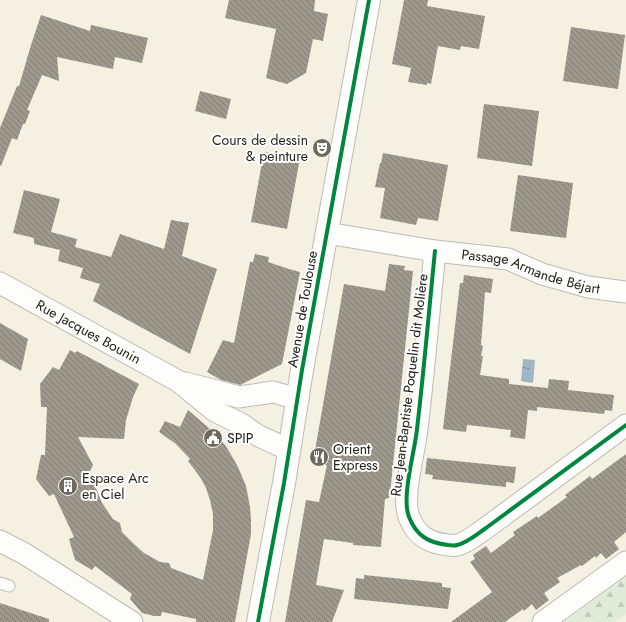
<svg xmlns="http://www.w3.org/2000/svg" width="626" height="622" font-family="Jost,sans-serif">
<style>
.forest{fill:url(#forest-firs)}
.water{fill:url(#water-ripples)}
.building{fill:url(#building-back-hatch)}
.lines{fill:none;stroke-linecap:round;stroke-linejoin:round}
.service-casing{stroke:#bfbbb0;stroke-width:13}
.minor-casing{stroke:#bfbbb0;stroke-width:23}
.secondary-casing{stroke:#bfbbb0;stroke-width:24}
.service{stroke:#fdfdfb;stroke-width:11}
.minor{stroke:#fdfdfb;stroke-width:21}
.secondary{stroke:#fdfdfb;stroke-width:22}
.cycleway-casing{stroke:#fff;stroke-width:6}
.cycleway{stroke:#00873e;stroke-width:4}
.labels{text-anchor:middle;dominant-baseline:central;stroke-width:4;stroke-linejoin:round;paint-order:stroke}
.poi-label{font-size:14px;fill:#242118;stroke:#fff;text-anchor:start}
.street-label{font-size:14px;fill:#242118;stroke:#fff}
</style>
<defs>
<pattern id="forest-firs" width="22" height="20" patternUnits="userSpaceOnUse"><rect width="22" height="20" fill="#e0ebda"/><path d="M5 1l3.5 6h-7zM16 11l3.5 6h-7z" fill="#c0c9ba"/></pattern>
<pattern id="water-ripples" width="26" height="14" patternUnits="userSpaceOnUse"><rect width="26" height="14" fill="#9fb7c4"/><path d="M2 4q2-2 4 0t4 0M15 11q2-2 4 0t4 0" fill="none" stroke="#81949e"/></pattern>
<pattern id="building-back-hatch" width="6" height="6" patternUnits="userSpaceOnUse"><rect width="6" height="6" fill="#9d9a8d"/><path d="M-1 5l2 2M0 0l6 6M5-1l2 2" fill="none" stroke="#807d72"/></pattern>
</defs>
<rect width="100%" height="100%" fill="#f4f0e2"/>
<path class="forest" d="M626,577V615L614,622H564Z"/>
<path class="water" d="M523,359L535,360L533,383L521,381Z"/>
<path class="building" d="M229,0H315L314,11L328,14L323,41L313,39L306,73L287,84L266,78L276,29L225,18Z
M404,0H428L427,6L485,16L479,49L461,46L460,50L438,46L431,84L427,83V85L408,82L411,68L392,64Z
M41,15L90,31L91,25L148,38L142,63L115,57L113,69L57,57L59,81L42,75L27,110L30,111L25,124H23L17,140L12,138L1,166L0,165V128L17,86H19L31,45Z
M571,27L625,35L618,89L563,81Z
M200,91L231,99L226,119L195,111Z
M484,104L539,111L532,166L477,158Z
M264,152L300,158L287,229L251,222Z
M383,153L448,165L438,221L418,218L416,225L380,218L385,188L375,187L380,163H381Z
M518,175L573,183L566,238L510,231Z
M24,190L60,199L51,232L77,239L75,247L111,257L120,234L164,249L171,220L189,223L182,256L217,269L190,354L93,301L100,284L80,278L83,268L58,261L60,250L34,244V238L13,233Z
M255,254L269,257L268,262L289,269L300,272L282,364L240,385L221,380L207,372L223,340L234,343L250,262H253Z
M389,264L405,266L404,270L413,271L391,484L389,498L385,499L381,547L353,545V543L324,539L316,585L344,590L332,622H285L306,500L319,502L327,465L313,462L344,284L385,291Z
M464,275L493,279L491,293L485,292L481,345L483,346L481,356H483L480,375L509,379V384L548,388L549,379L569,381L568,390L614,395L612,411L605,410L604,414L537,407V411L528,410L525,439L510,437L511,430L477,426L467,425L466,432L443,429L460,283H463Z
M0,323L28,339L21,371L0,359Z
M70,350L75,353L77,351L139,384L133,397L126,420L124,439L78,437L93,465L90,471L93,481L102,503L113,519L120,523L122,532L133,543L144,553L160,562L169,563L171,568L203,580L213,530V514L210,500L206,488L200,477L188,461L190,459L176,444L159,432L165,421L180,427L188,410L210,429L225,445L230,453L238,467L246,486L250,507L251,519V534L235,622H196V619L162,612L161,616H154L142,613L130,599L132,594L95,566L92,570L75,560L69,539L74,537L54,494L49,496L36,479L41,455H45L47,407H41L40,384L53,367L59,370Z
M626,454V532L614,542L619,549L606,559L601,553L596,558L595,556L582,566L581,565L557,578L560,582L544,593L549,600L536,610L532,604L524,611L523,609L505,622H451L492,592L470,562L475,559L473,555L486,546L491,553L515,535L513,532L537,516L538,518L567,497L565,495L590,476L592,479Z
M427,458L516,467L514,483L506,482V487L432,479L433,475L425,474Z
M364,575L442,583V587L451,588L448,609L354,599L356,578L364,579Z
M0,603L49,619V622H0Z"/>
<g class="lines">
<defs>
<path id="service" d="M0,583L9,586"/>
<g id="minor">
<path id="s1" d="M327,233L435,251L508,259L542,274L588,287L626,292"/>
<path d="M435,251C429,310 424,370 417,429C415,451 401,497 409,517C416,535 428,543 448,545C451,545 454,546 457,545C467,543 477,534 486,528L626,425"/>
<path id="s2" d="M0,283L178,381L215,411L243,425L257,435L289,450"/>
<path d="M186,383L239,397L273,392L298,399"/>
<path d="M0,541L25,554L132,622"/>
<path d="M543,622L626,562"/>
</g>
<path id="secondary" d="M258,622L284,483L302,370L369,0"/>
</defs>
<use href="#service" class="service-casing"/>
<use href="#minor" class="minor-casing"/>
<use href="#secondary" class="secondary-casing"/>
<use href="#service" class="service"/>
<use href="#minor" class="minor"/>
<use href="#secondary" class="secondary"/>
<defs>
<path id="cycleway" d="M435,251C429,310 424,370 417,429C415,451 401,497 409,517C416,535 428,543 448,545C451,545 454,546 457,545C467,543 477,534 486,528L626,425
M258,622L284,483L302,370L369,0"/>
</defs>
<use href="#cycleway" class="cycleway-casing"/>
<use href="#cycleway" class="cycleway"/>
</g>
<defs>
<symbol id="theatre-disc" viewBox="-11 -11 22 22"><circle r="9.5" fill="#6d695f" stroke="#fff"/><path d="M-5-5.5Q0-4 5-5.5V0Q5 5 0 6Q-5 5-5 0ZM-3.3-2.5H-1v1.5H-3.3ZM1-2.5H3.3v1.5H1ZM-2.8 1Q0 5.5 2.8 1Z" fill="#fff"/></symbol>
<symbol id="civic-disc" viewBox="-11 -11 22 22"><circle r="9.5" fill="#6d695f" stroke="#fff"/><path d="M-.6-6.5H3V-4.5H.6V-3L4-1V1h2V6H-6V1h2V-1L-.6-3ZM-1.2 2.5V6h2.4V2.5Z" fill="#fff"/></symbol>
<symbol id="restaurant-disc" viewBox="-11 -11 22 22"><circle r="9.5" fill="#6d695f" stroke="#fff"/><path d="M-5-6h1v4h1v-4h1v4h1v-4h1v5L-1.5 .5V6h-2V.5L-5-1ZM5-6V6H3V1.5H1.5Q1.5-4 5-6Z" fill="#fff"/></symbol>
<symbol id="building-disc" viewBox="-11 -11 22 22"><circle r="9.5" fill="#6d695f" stroke="#fff"/><path d="M-4-6H4V6H1V3H-1V6H-4ZM-2.5-4.3h1.7v1.8h-1.7ZM.8-4.3h1.7v1.8H.8ZM-2.5-1h1.7V.8h-1.7ZM.8-1h1.7V.8H.8Z" fill="#fff"/></symbol>
</defs>
<g fill-rule="evenodd">
<use href="#theatre-disc" x="311" y="137" width="22" height="22"/>
<use href="#civic-disc" x="202" y="427" width="22" height="22"/>
<use href="#restaurant-disc" x="308" y="446" width="22" height="22"/>
<use href="#building-disc" x="57" y="475" width="22" height="22"/>
</g>
<g class="labels">
<g class="poi-label">
<text x="308" y="140" text-anchor="end">Cours de dessin<tspan x="308" dy="16">&amp; peinture</tspan></text>
<text x="227" y="438">SPIP</text>
<text x="333" y="449">Orient<tspan x="333" dy="16">Express</tspan></text>
<text x="82" y="478">Espace Arc<tspan x="82" dy="16">en Ciel</tspan></text>
</g>
<g class="street-label">
<text stroke="none"><textPath href="#s1" startOffset="208">Passage Armande Béjart</textPath></text>
<text transform="translate(302 309) rotate(-80)">Avenue de Toulouse</text>
<text stroke="none"><textPath href="#s2" startOffset="101">Rue Jacques Bounin</textPath></text>
<text transform="translate(409 385) rotate(-83)">Rue Jean-Baptiste Poquelin dit Molière</text>
</g>
</g>
</svg>
